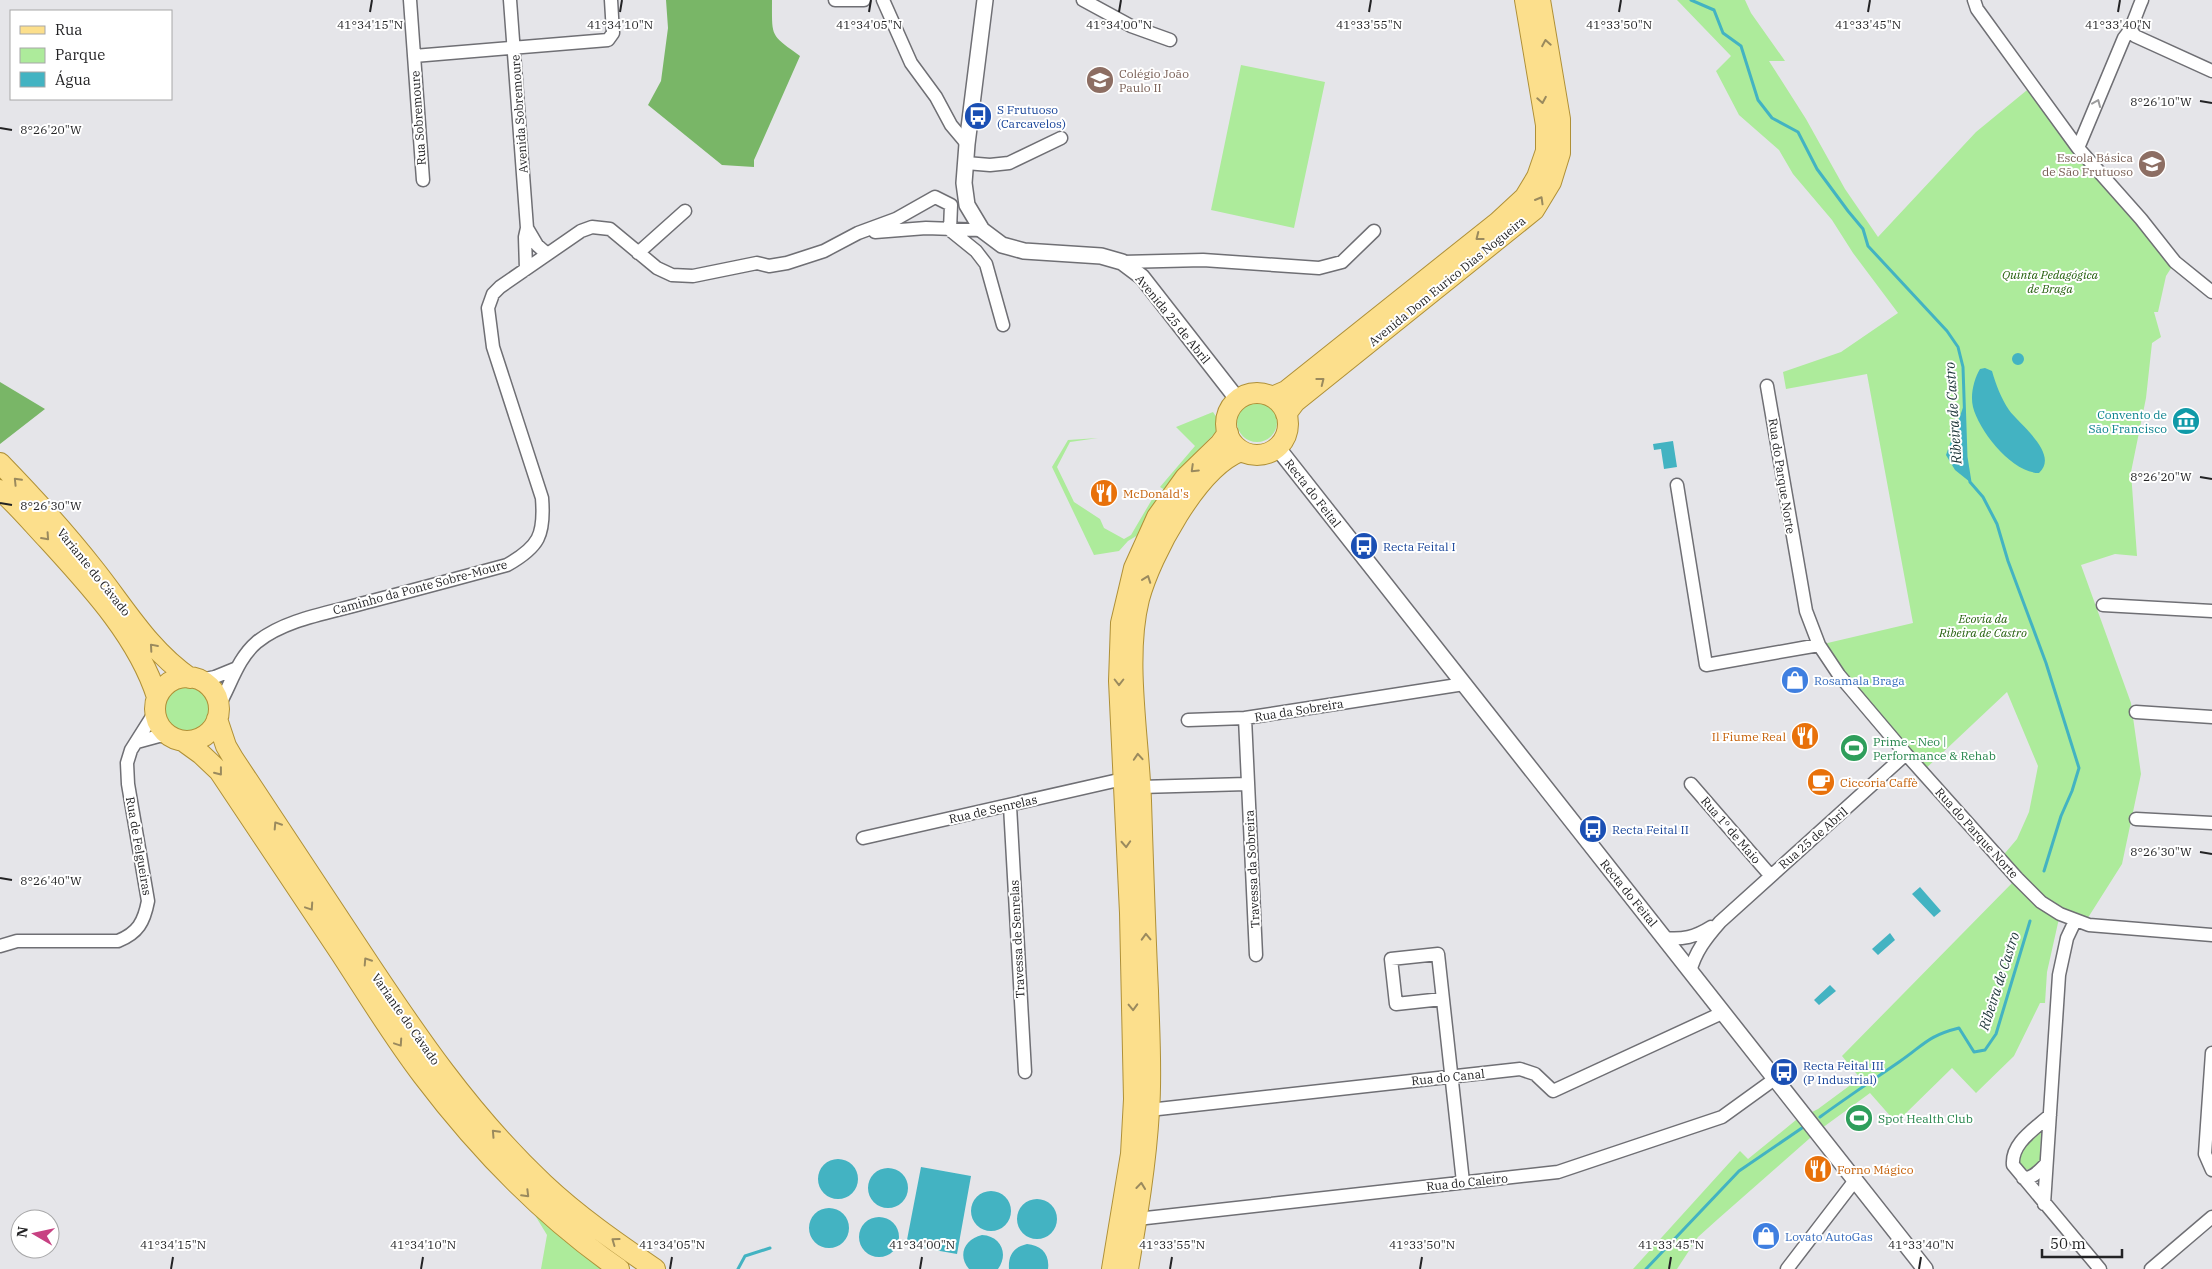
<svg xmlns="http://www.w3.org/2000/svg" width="2212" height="1269" font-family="'IBM Plex Serif',serif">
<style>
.green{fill:#adeb9b}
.forest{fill:#79b667}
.water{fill:#43b3c2}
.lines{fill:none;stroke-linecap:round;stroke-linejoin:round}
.stream{stroke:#43b3c2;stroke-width:3}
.minor-casing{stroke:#6f6f74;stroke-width:15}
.tertiary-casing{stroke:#6f6f74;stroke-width:18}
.primary-casing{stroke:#af9037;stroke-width:22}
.minor{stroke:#fff;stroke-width:12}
.tertiary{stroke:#fff;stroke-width:15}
.primary{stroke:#fcdf8c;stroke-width:20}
.oneway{stroke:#9a8a5e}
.oneway2{stroke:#9c9c9d}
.ticks{fill:none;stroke:#232325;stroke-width:2}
.labels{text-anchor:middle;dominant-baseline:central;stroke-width:4;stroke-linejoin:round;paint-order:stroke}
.education-label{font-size:12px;fill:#785e54;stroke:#fff;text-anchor:start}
.transit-label{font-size:12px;fill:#164399;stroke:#fff;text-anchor:start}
.street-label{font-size:12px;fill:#232325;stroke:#fff}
.park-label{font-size:12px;font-style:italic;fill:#26600e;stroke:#fff}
.culture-label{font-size:12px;fill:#0d838f;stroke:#fff;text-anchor:end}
.food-label{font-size:12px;fill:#c56008;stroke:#fff;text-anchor:start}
.shop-label{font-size:12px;fill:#366cbe;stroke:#fff;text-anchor:start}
.leisure-label{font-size:12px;fill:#27864d;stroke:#fff;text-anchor:start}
.water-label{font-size:14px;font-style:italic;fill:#1e363a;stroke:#fff}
.ticks-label{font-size:12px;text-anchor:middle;fill:#232325;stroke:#fff;stroke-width:4;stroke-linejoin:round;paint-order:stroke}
</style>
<rect width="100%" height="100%" fill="#e5e5e9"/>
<path class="green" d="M1677,0H1745L1751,13L1785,61H1769L1806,119L1845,189L1878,237L1976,132L2032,86L2175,262L2166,276L2158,312H2154L2161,337L2152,343L2146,398L2131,472L2137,556L2115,554L2081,565L2131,703L2141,774L2122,864L2084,924L2060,914L2047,972L2045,1003H2040L2014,1056L1976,1093L1952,1068L1904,1115L1892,1118L1870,1093L1818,1131L1718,1219L1698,1237L1677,1269H1633L1740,1151L1748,1159L1796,1120L1818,1109L1860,1078L1842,1056L2017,878L2000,859L2017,839L2029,812L2038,766L2007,692L1922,772L1819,645L1913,623L1867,374L1786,389L1783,372L1841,352L1898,313L1853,253L1832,220L1793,174L1779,150L1739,115L1716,71L1731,56Z
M1241,65L1325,82L1294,228L1211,210Z
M1237 422a20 20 0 1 1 40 0a20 20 0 1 1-40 0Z
M1213,412L1219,421L1216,432L1184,465L1165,490L1160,487L1195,446L1176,427Z
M1098,438L1070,442L1057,467L1074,502L1100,519L1104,528L1124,539L1131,535L1154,496L1158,498L1138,535L1128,541L1119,551L1094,555L1052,467L1068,440Z
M161 709a26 26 0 1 1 52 0a26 26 0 1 1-52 0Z
M2041,1132L2040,1161L2033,1169L2022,1170L2018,1164L2020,1151Z
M530,1207L619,1269H541L547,1235Z"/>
<path class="forest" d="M666,0H772C772,38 770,34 800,56L754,160V167L722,165L648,105L661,81L668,28Z
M0,382L45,409L0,444Z"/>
<path class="water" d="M2012 359a6 6 0 1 1 12 0a6 6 0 1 1-12 0Z
M1985,368L1992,371C1996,385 2001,398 2009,410C2019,424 2060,454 2039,473C2012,473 1979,431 1973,407C1970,395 1974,379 1980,369Z
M1965,402L1966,457L1970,482L1955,470L1946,455Z
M1673,441L1677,467L1664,469L1661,449L1654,450L1653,444Z
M1920,887L1941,911L1934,917L1912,894Z
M1890,933L1895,940L1878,955L1872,949Z
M1830,985L1836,991L1819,1005L1814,1000Z
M818 1179a20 20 0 1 1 40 0a20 20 0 1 1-40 0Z
M921,1167L971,1176L957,1254L906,1245Z
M868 1188a20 20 0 1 1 40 0a20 20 0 1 1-40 0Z
M971 1211a20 20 0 1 1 40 0a20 20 0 1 1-40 0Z
M1017 1219a20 20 0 1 1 40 0a20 20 0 1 1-40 0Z
M809 1228a20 20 0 1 1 40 0a20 20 0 1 1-40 0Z
M859 1237a20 20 0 1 1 40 0a20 20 0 1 1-40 0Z
M982,1235C1001,1236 1009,1254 998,1269H969C957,1255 965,1239 982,1235Z
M1027,1244C1041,1245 1050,1254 1048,1269H1009C1008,1255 1014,1247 1027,1244Z"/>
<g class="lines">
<path class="stream" d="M1691,0L1714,10L1723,33L1741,46L1758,100L1772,118L1798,132L1817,169L1848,211L1863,229L1868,246L1947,331L1958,347L1963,367L1966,457L1970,482L1983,497L1997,524L2008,561L2046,663L2079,768L2072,791L2061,816L2044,871
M1820,1117C1846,1098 1873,1080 1899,1062C1924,1045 1927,1036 1959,1028L1974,1052L1985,1050L1996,1034L2030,921
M738,1269L745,1256L770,1248
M1646,1269L1739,1171L1802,1128"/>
<defs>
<path id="minor" d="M410,0L423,180
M510,0L527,228L525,237L526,269
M835,0H864
M883,0L911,63L936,97L951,125L967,144
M1083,0L1131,26L1170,40
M1974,0L1977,9L2078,148L2141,219L2175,262L2212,292
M2131,30L2135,36L2212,71
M414,56L608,40L613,33L611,0
M2078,148L2124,38C2133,28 2136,13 2142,0
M966,163L990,165L1009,163L1061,138
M527,228L537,245L547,254
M875,232L926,228L982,230
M638,253L685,211
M1122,262L1203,260L1319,268L1342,262L1374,231
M1767,386L1806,611L1819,645L1839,675L1906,754L2017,878L2041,902L2060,914L2089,925L2212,935
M1677,485L1706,665L1819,645
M2103,605L2212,611
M200,680L215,677L237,668
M218,707C231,685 237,659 257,642C286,619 329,613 364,603C411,591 459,578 507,565C539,547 545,535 542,498L493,347L488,308L493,294L500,287L581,231L592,227L610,229L657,268L672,275L693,276L757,263L769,266L787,263L824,251L858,233L896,219L935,197L951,205L950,230L976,251L986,264L1003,325
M2136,712L2212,717
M1188,720L1245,718
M137,742L159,736H170
M1691,784L1770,875
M1140,787L1247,784
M1010,806L1025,1072
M2136,819L2212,823
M863,838L1123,779
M1664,938C1683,940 1695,937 1711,927
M0,946L17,941H118C138,933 144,922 148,901L128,784L127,763L131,750L155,712
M1256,955L1245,718L1464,684
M1690,972C1695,952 1706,938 1720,922L1906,754
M1442,999L1396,1004L1391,959L1438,954L1463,1182
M2212,1053L2205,1154L2212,1170
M1149,1110L1520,1069L1535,1074L1553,1091L1722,1013
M2050,1115C2035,1129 2011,1143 2013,1165L2100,1269
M2023,1178C2033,1179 2040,1170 2046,1164
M2044,1204L2059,975L2067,938L2075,921
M1137,1219L1558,1172L1722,1117L1776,1078
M1787,1269L1856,1179
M2151,1269L2212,1217"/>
<path id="tertiary" d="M985,0L967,144L964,183L967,205L982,230L1002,245L1024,251L1101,256L1122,262L1142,277L1238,400
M1277,447L1925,1269"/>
<path id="primary" d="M1226 424a31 31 0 1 1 62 0a31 31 0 1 1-62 0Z
M1272,397L1286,391L1498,222L1525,197L1537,177L1546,151V125L1525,0
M1286,414L1295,402L1534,210L1551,182L1560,153V119L1540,0
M0,463C33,497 65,532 94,569C125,608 149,650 190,678
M0,490C17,505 32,523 48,540C89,585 138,637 157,697
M155 709a32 32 0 1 1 64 0a32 32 0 1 1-64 0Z
M217,719L226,746L233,758C274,821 316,884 358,947C414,1032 470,1115 544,1184C578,1216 617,1243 655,1269
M183,741L201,754L219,771C261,833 302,895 343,957C369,997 394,1038 423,1076C479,1150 543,1216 619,1269
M1112,1269L1131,1154L1134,1099L1130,913L1119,681L1121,623L1134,568L1157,517L1185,478L1220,444L1228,433
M1128,1269C1137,1217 1146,1164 1149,1111C1152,1071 1149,1030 1148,991C1145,927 1143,864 1141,801C1139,739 1124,659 1139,599C1151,555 1197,468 1241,451"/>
</defs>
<use href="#minor" class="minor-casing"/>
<use href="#tertiary" class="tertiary-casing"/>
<use href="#primary" class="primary-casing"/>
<use href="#minor" class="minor"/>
<use href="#tertiary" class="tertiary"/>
<use href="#primary" class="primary"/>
</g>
<defs><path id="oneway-chevron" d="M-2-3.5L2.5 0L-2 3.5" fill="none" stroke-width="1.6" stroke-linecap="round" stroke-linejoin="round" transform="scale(1.25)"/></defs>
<g class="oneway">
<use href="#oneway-chevron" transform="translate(1546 43) rotate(-100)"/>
<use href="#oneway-chevron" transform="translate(1542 100) rotate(80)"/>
<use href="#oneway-chevron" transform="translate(1540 200) rotate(-60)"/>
<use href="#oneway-chevron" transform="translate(1479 237) rotate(142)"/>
<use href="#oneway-chevron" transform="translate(1321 381) rotate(-38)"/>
<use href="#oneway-chevron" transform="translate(1194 469) rotate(136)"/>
<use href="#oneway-chevron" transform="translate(17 481) rotate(-134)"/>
<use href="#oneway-chevron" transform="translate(46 537) rotate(48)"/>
<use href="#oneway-chevron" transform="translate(1147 579) rotate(-70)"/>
<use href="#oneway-chevron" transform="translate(153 647) rotate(-131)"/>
<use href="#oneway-chevron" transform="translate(1119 682) rotate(90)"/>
<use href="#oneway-chevron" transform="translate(1138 757) rotate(-94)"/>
<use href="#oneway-chevron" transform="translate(219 772) rotate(52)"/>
<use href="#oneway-chevron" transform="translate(277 825) rotate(-123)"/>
<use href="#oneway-chevron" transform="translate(1126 844) rotate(87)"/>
<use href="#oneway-chevron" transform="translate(310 907) rotate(56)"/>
<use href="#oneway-chevron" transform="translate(1146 937) rotate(-92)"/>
<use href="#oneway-chevron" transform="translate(367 961) rotate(-123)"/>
<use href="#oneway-chevron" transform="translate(1133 1007) rotate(88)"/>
<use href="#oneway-chevron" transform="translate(399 1043) rotate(56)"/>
<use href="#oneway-chevron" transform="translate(495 1133) rotate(-133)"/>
<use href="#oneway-chevron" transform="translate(1141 1186) rotate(-84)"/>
<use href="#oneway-chevron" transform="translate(526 1194) rotate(45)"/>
<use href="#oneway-chevron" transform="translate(615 1241) rotate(-144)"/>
</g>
<use class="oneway2" href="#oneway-chevron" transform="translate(2097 103) rotate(-67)"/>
<path class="ticks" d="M370,12L372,0M620,12L622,0M869,12L871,0M1119,12L1121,0M1369,12L1371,0M1619,12L1621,0M1868,12L1870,0M2118,12L2120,0M2200,101L2212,103M0,128L12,130M2200,477L2212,479M0,503L12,505M2200,852L2212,854M0,878L12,880M171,1269L173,1257M421,1269L423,1257M670,1269L672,1257M920,1269L922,1257M1170,1269L1172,1257M1420,1269L1422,1257M1669,1269L1671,1257M1919,1269L1921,1257"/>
<defs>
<symbol id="school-disc" viewBox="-11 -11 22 22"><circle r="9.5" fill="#8d6e63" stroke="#fff"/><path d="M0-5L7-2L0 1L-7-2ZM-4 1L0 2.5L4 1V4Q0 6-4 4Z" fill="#fff"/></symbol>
<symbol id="bus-disc" viewBox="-11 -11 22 22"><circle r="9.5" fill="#1a4fb4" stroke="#fff"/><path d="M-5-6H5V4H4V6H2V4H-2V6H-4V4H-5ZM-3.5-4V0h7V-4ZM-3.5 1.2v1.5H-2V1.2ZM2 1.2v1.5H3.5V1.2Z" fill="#fff"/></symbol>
<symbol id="museum-disc" viewBox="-11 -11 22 22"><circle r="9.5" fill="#0f9aa8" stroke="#fff"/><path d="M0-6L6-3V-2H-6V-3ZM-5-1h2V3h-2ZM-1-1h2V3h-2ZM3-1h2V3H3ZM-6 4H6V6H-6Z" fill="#fff"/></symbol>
<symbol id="restaurant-disc" viewBox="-11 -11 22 22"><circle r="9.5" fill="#e8710a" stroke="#fff"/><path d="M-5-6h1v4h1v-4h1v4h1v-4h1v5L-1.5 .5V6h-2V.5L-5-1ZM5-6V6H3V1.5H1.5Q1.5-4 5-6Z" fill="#fff"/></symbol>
<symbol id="shop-disc" viewBox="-11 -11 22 22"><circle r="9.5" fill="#3f7fe0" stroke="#fff"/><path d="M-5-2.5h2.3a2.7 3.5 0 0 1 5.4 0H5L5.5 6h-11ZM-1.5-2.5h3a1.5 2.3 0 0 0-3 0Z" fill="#fff"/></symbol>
<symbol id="stadium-disc" viewBox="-11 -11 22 22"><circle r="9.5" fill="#2e9e5b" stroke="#fff"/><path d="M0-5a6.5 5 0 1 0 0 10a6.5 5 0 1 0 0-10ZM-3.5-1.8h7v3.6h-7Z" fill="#fff"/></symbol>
<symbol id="cafe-disc" viewBox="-11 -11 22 22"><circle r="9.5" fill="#e8710a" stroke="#fff"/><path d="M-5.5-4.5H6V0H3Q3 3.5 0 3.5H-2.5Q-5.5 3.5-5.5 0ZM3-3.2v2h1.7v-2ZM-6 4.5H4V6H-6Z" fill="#fff"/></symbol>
</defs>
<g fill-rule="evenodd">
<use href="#school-disc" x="1084" y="64" width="32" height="32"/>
<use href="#bus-disc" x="962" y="100" width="32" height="32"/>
<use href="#school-disc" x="2136" y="148" width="32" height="32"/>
<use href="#museum-disc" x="2170" y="405" width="32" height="32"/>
<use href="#restaurant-disc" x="1088" y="477" width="32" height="32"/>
<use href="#bus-disc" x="1348" y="530" width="32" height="32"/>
<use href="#shop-disc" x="1779" y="664" width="32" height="32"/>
<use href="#restaurant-disc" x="1789" y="720" width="32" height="32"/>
<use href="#stadium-disc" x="1838" y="732" width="32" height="32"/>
<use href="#cafe-disc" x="1805" y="766" width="32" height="32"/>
<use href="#bus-disc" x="1577" y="813" width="32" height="32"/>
<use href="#bus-disc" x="1768" y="1056" width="32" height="32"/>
<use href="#stadium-disc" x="1843" y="1102" width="32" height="32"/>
<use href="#restaurant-disc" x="1802" y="1153" width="32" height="32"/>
<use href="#shop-disc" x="1750" y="1220" width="32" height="32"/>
</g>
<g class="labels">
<g class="education-label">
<text x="1119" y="73">Colégio João<tspan x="1119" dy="14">Paulo II</tspan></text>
<text x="2133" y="157" text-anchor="end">Escola Básica<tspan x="2133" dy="14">de São Frutuoso</tspan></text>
</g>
<g class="transit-label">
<text x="997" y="109">S Frutuoso<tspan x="997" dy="14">(Carcavelos)</tspan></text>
<text x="1383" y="546">Recta Feital I</text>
<text x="1612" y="829">Recta Feital II</text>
<text x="1803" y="1065">Recta Feital III<tspan x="1803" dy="14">(P Industrial)</tspan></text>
</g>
<g class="street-label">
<text transform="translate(519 114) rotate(-94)">Avenida Sobremoure</text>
<text transform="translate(418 118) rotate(-94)">Rua Sobremoure</text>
<text transform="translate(1447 281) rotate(-39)">Avenida Dom Eurico Dias Nogueira</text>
<text transform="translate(1173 319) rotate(51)">Avenida 25 de Abril</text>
<text transform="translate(1782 476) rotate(81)">Rua do Parque Norte</text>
<text transform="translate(1313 493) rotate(52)">Recta do Feital</text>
<text transform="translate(94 572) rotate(51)">Variante do Cávado</text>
<text transform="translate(420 587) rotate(-15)">Caminho da Ponte Sobre-Moure</text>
<text transform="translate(1299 710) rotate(-9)">Rua da Sobreira</text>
<text transform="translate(993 809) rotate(-13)">Rua de Senrelas</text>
<text transform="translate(1731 830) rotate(49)">Rua 1º de Maio</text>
<text transform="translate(1977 833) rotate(48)">Rua do Parque Norte</text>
<text transform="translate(1813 838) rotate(-41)">Rua 25 de Abril</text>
<text transform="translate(139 846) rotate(80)">Rua de Felgueiras</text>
<text transform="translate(1252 869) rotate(-93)">Travessa da Sobreira</text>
<text transform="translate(1629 893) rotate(51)">Recta do Feital</text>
<text transform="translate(1017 939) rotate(-93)">Travessa de Senrelas</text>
<text transform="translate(406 1019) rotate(55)">Variante do Cávado</text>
<text transform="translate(1448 1077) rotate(-6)">Rua do Canal</text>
<text transform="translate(1467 1182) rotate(-6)">Rua do Caleiro</text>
</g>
<g class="park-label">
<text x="2050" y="274">Quinta Pedagógica<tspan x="2050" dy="14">de Braga</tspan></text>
<text x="1983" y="618">Ecovia da<tspan x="1983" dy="14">Ribeira de Castro</tspan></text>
</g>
<g class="culture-label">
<text x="2167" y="414">Convento de<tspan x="2167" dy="14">São Francisco</tspan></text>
</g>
<g class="food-label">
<text x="1123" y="493">McDonald's</text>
<text x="1786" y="736" text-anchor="end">Il Fiume Real</text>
<text x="1840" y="782">Ciccoria Caffè</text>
<text x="1837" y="1169">Forno Mágico</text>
</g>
<g class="shop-label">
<text x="1814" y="680">Rosamala Braga</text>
<text x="1785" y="1236">Lovato AutoGas</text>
</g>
<g class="leisure-label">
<text x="1873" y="741">Prime - Neo |<tspan x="1873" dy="14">Performance &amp; Rehab</tspan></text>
<text x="1878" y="1118">Spot Health Club</text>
</g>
<g class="water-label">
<text transform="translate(1953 413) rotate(-94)">Ribeira de Castro</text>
<text transform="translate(1999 981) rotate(-72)">Ribeira de Castro</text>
</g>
</g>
<g class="ticks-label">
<text x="370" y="29">41°34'15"N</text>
<text x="620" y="29">41°34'10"N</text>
<text x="869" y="29">41°34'05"N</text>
<text x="1119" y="29">41°34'00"N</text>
<text x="1369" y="29">41°33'55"N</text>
<text x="1619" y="29">41°33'50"N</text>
<text x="1868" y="29">41°33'45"N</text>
<text x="2118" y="29">41°33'40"N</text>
<text x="2161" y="106">8°26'10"W</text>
<text x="51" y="134">8°26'20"W</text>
<text x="2161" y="481">8°26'20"W</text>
<text x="51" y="510">8°26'30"W</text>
<text x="2161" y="856">8°26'30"W</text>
<text x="51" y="885">8°26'40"W</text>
<text x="173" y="1249">41°34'15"N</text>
<text x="423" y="1249">41°34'10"N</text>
<text x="672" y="1249">41°34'05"N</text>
<text x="922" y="1249">41°34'00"N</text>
<text x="1172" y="1249">41°33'55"N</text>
<text x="1422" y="1249">41°33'50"N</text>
<text x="1671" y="1249">41°33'45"N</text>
<text x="1921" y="1249">41°33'40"N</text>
</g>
<rect x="10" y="10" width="162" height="90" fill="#ffffff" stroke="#a7a7a8"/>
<rect x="20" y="26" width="25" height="8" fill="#fcdf8c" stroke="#a7a7a8"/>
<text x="55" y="35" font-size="15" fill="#232325">Rua</text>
<rect x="20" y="48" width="25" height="15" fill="#adeb9b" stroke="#a7a7a8"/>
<text x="55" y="60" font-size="15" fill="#232325">Parque</text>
<rect x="20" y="72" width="25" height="15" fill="#43b3c2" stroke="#a7a7a8"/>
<text x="55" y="85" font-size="15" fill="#232325">Água</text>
<g transform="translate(35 1234) rotate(279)"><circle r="24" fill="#ffffff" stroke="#a7a7a8"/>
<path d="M0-4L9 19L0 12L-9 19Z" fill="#c74182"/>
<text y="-8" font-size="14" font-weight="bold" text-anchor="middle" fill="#232325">N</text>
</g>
<path d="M2042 1249v8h80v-8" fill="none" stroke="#232325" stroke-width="2.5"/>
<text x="2050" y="1249" font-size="15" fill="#232325" stroke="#ffffff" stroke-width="4" paint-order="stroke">50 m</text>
</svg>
